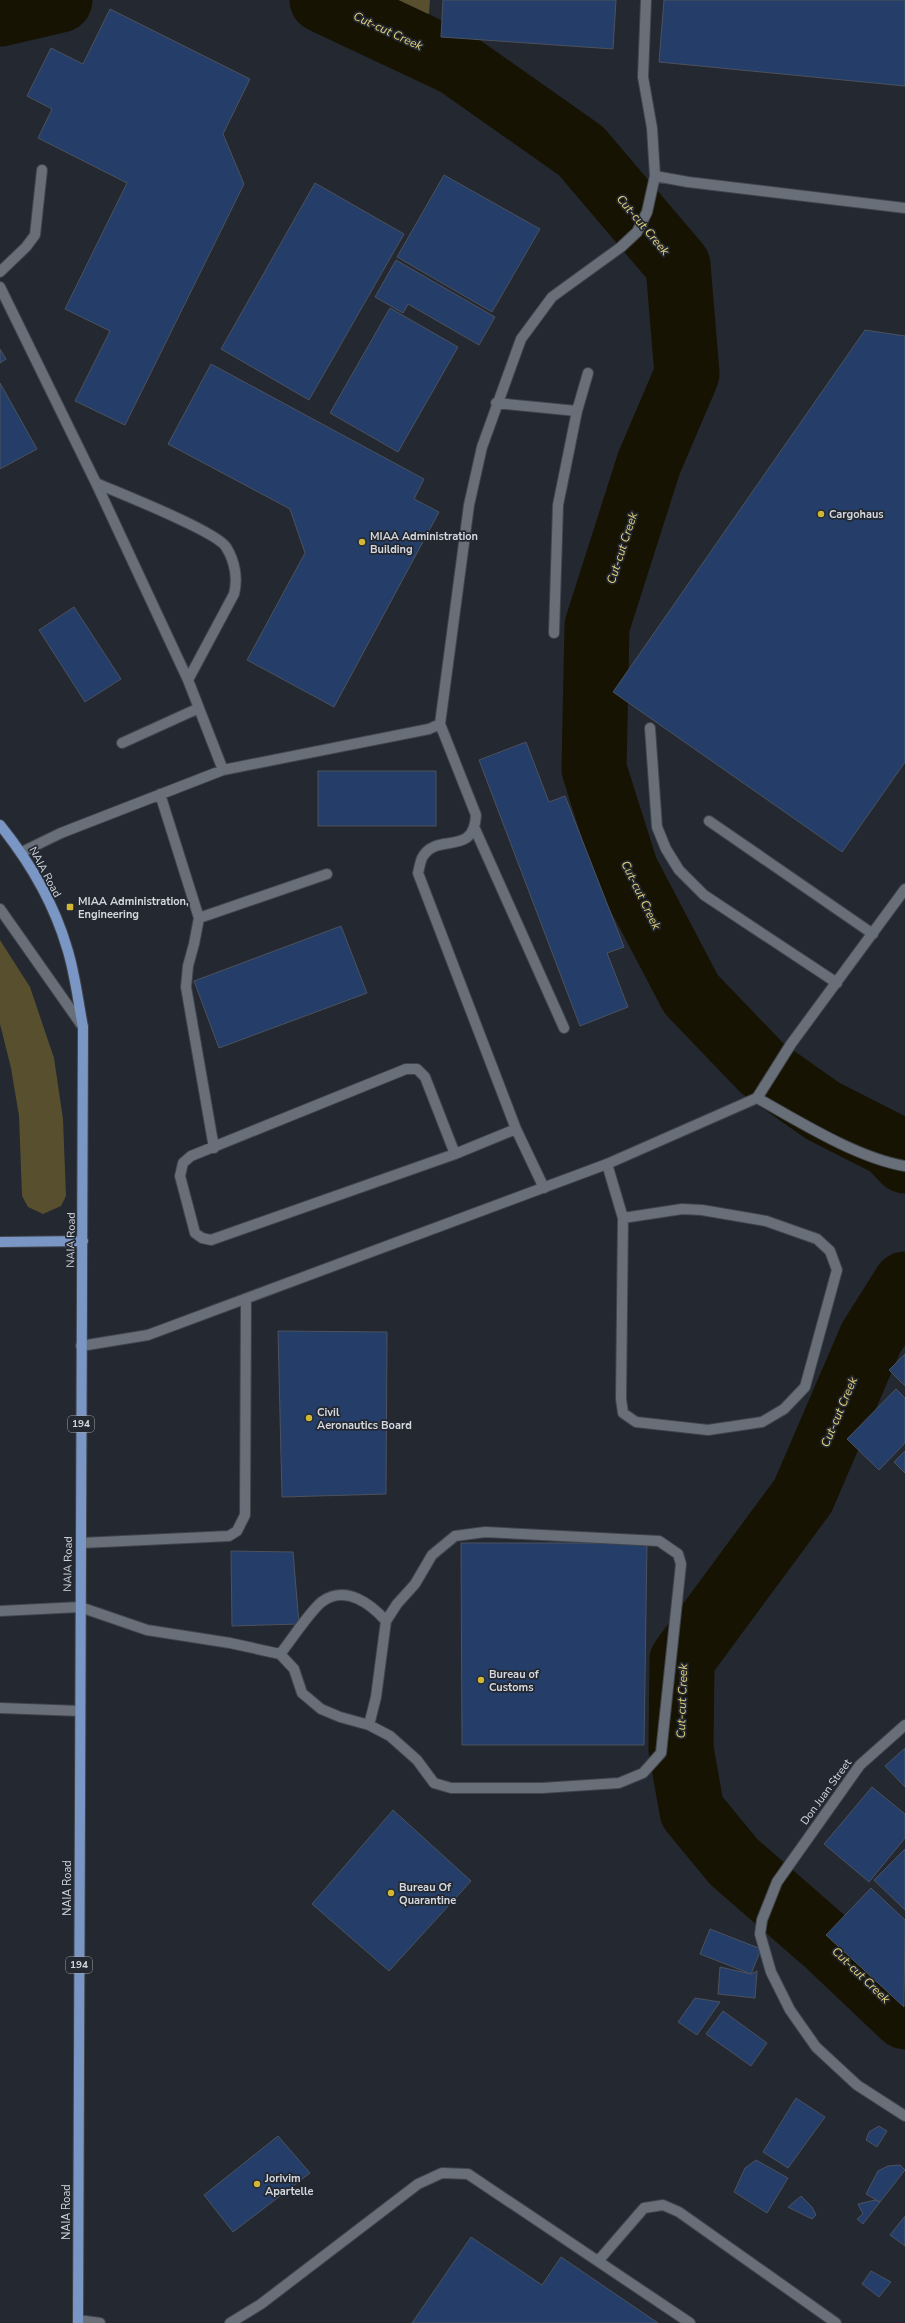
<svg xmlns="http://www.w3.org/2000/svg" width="905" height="2323" font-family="'Nunito Sans',sans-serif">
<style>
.green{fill:#574f2d}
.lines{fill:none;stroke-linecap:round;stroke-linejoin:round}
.river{stroke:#171302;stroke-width:65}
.building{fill:#243e69;stroke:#4c525d}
.service-casing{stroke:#40454c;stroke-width:12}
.minor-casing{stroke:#40454c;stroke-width:12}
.primary-casing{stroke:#40454c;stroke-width:12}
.service{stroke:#686f79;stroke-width:10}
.minor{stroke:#686f79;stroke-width:10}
.primary{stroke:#7a96c5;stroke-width:10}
.poi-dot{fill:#d0b736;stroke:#232831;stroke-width:1.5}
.labels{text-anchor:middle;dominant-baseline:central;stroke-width:3.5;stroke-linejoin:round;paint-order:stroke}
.shield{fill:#232831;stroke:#9fa3aa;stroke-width:1}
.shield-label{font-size:10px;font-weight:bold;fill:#d4d8de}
.poi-label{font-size:11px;font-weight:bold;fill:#d4d8de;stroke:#232831;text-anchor:start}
.street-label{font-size:11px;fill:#d4d8de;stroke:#232831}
.water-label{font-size:12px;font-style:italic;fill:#e5d279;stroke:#232831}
</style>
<rect width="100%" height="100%" fill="#232831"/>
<path class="green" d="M363,0H430L429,13L424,20L415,21Z
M0,940L30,987L54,1058L63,1119L66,1196L61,1206L43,1214L28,1207L22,1196L19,1116L11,1068L0,1024Z"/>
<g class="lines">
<path class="river" d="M322,0L456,63L581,151L678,265L687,374L649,463L597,626L594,769L626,870L691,994L762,1068L823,1111L890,1145L905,1161
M0,14L60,0
M905,1284L871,1338L803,1496L682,1660L681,1749L692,1811L734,1862L827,1943L905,2017"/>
</g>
<path class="building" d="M443,0H616L613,49L441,37Z
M664,0H905V86L659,62Z
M110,9L250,79L223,134L244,184L125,425L75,401L110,331L65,309L127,183L38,138L52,109L27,96L51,48L83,64Z
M444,175L540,229L492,312L397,257Z
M315,183L404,234L309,400L221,349Z
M396,260L495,317L479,345L408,304L403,313L375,297Z
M390,308L458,347L398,452L330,413Z
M865,330L905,336V762L842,852L613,692Z
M0,349L6,359L0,363Z
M211,364L424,479L414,499L439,512L334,707L247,660L305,553L290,509L168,444Z
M0,383L37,449L0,469Z
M74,607L121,679L85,702L39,630Z
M526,742L549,802L565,796L624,947L607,953L628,1007L580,1026L479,760Z
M318,771H436V826H318Z
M341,926L367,993L219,1048L194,981Z
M278,1331L387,1332L386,1494L282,1497Z
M905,1354V1386L889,1370Z
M896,1389L905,1398V1443L879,1470L847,1439Z
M905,1451V1473L894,1462Z
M461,1543H647L644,1745H462Z
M231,1551L293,1552L299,1624L232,1626Z
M905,1748V1787L885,1766Z
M872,1787L905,1814V1838L869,1882L824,1844Z
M393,1810L471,1881L389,1971L312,1904Z
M905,1849V1910L874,1880Z
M871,1888L905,1920L904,2007L826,1935Z
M710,1929L761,1949L751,1974L700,1954Z
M720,1967L751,1974L757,1971L755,1998L718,1994Z
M695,1998L720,2002L697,2035L678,2022Z
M723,2011L767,2043L751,2066L706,2034Z
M796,2098L825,2117L788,2168L763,2152Z
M879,2126L887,2131L877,2147L866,2140L869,2132Z
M278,2136L310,2173L233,2232L204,2195Z
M756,2160L788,2178L767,2213L734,2192L745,2168Z
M900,2165L905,2170L880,2202L866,2194L878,2171L888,2166Z
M801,2196L812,2207L816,2215L812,2219L788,2207Z
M875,2200L880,2202L863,2224L857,2219L863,2214L858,2204Z
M905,2216V2246L890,2235Z
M471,2237L542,2285L561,2257L658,2323H412Z
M871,2271L891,2282L879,2297L862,2284Z"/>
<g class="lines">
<defs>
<path id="service" d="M655,176L688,182L905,208
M0,272L26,247L35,235L42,170
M0,287L96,483L188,680L223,770
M496,403L577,411L558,505L554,633
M577,411L588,373
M96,483C119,493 216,531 226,547C235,561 238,579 234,594L188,680
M440,724L476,815C474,858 436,831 422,858C420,863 419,869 418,873L516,1129L544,1188
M650,728L657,827L666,849L679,870L704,895L837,983
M122,743L199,708
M160,794L199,918L194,944L188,966L186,987L214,1148
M709,821L873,934
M475,829L564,1028
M22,852L61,833L223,770L429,729L440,724L469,505L482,447L521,339L552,297L621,247L637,232L647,212L655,176L652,128L643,77L646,0
M0,909L83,1027
M199,918L327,874
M757,1098L791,1044L905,889
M455,1154L425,1077L417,1069H406L191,1156L183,1163L180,1176L195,1233L202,1238L211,1240L455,1154L516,1129
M607,1164L623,1218L621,1399L623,1413L636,1422L708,1430L762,1422L784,1409L805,1387L837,1270L830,1251L817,1239L766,1221L702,1210L682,1209L623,1218
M81,1543L229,1536L237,1531L245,1515L246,1299
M0,1611L80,1607L147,1630L230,1643L280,1654L294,1669L302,1693L321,1709L340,1717L369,1725L390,1736L417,1760L434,1783L451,1788H542L619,1783L643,1773L661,1753L681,1564L678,1554L659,1541L485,1532L455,1536L432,1555L415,1584L397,1604L386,1621L376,1697L369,1725
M280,1654C291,1641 311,1609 323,1601C346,1585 371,1604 386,1621
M0,1708L80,1711
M599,2260L644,2208L663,2205L679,2212L836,2323
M78,2320L100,2323
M230,2323L261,2304L418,2184L442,2173L468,2174L690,2323"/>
<path id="minor" d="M81,1346L148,1335L607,1164L757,1098C800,1122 857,1158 905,1166
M905,1725L860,1765L777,1882L762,1920L760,1934L771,1972L790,2010L816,2047L857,2085L905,2116"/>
<path id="primary" d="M0,825C29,861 54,904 67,948C75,973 78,1001 83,1027L78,2323
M0,1242L83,1241"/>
</defs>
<use href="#service" class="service-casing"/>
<use href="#minor" class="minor-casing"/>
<use href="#primary" class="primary-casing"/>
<use href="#service" class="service"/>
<use href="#minor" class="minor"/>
<use href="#primary" class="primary"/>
</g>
<g class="poi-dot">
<circle cx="821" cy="514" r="4"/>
<circle cx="362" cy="542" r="4"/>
<rect x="66" y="903" width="8" height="8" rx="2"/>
<circle cx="309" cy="1418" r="4"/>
<circle cx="481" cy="1680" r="4"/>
<circle cx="391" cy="1893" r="4"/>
<circle cx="257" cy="2184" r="4"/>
</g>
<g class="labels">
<g class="shield">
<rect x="68" y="1416" width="26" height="16" rx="3"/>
<rect x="66" y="1957" width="26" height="16" rx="3"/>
</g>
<g class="shield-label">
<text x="81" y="1424">194</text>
<text x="79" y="1965">194</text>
</g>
<g class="poi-label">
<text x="829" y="514">Cargohaus</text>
<text x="370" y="536">MIAA Administration<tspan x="370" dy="13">Building</tspan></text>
<text x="78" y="901">MIAA Administration,<tspan x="78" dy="13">Engineering</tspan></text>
<text x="317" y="1412">Civil<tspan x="317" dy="13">Aeronautics Board</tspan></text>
<text x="489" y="1674">Bureau of<tspan x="489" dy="13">Customs</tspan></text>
<text x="399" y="1887">Bureau Of<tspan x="399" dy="13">Quarantine</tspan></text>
<text x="265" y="2178">Jorivim<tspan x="265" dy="13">Apartelle</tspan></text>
</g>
<g class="street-label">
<text transform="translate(45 872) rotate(62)">NAIA Road</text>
<text transform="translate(71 1240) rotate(-89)">NAIA Road</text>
<text transform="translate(68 1564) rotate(-89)">NAIA Road</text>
<text transform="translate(826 1792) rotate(-54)">Don Juan Street</text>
<text transform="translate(67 1888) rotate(-90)">NAIA Road</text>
<text transform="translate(66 2212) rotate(-90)">NAIA Road</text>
</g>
<g class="water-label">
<text transform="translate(388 31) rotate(25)">Cut-cut Creek</text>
<text transform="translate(643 225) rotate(50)">Cut-cut Creek</text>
<text transform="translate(622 548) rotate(-72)">Cut-cut Creek</text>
<text transform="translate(641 895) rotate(64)">Cut-cut Creek</text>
<text transform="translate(839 1412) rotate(-67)">Cut-cut Creek</text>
<text transform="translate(682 1701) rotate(-88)">Cut-cut Creek</text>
<text transform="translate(861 1975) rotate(44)">Cut-cut Creek</text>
</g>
</g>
</svg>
